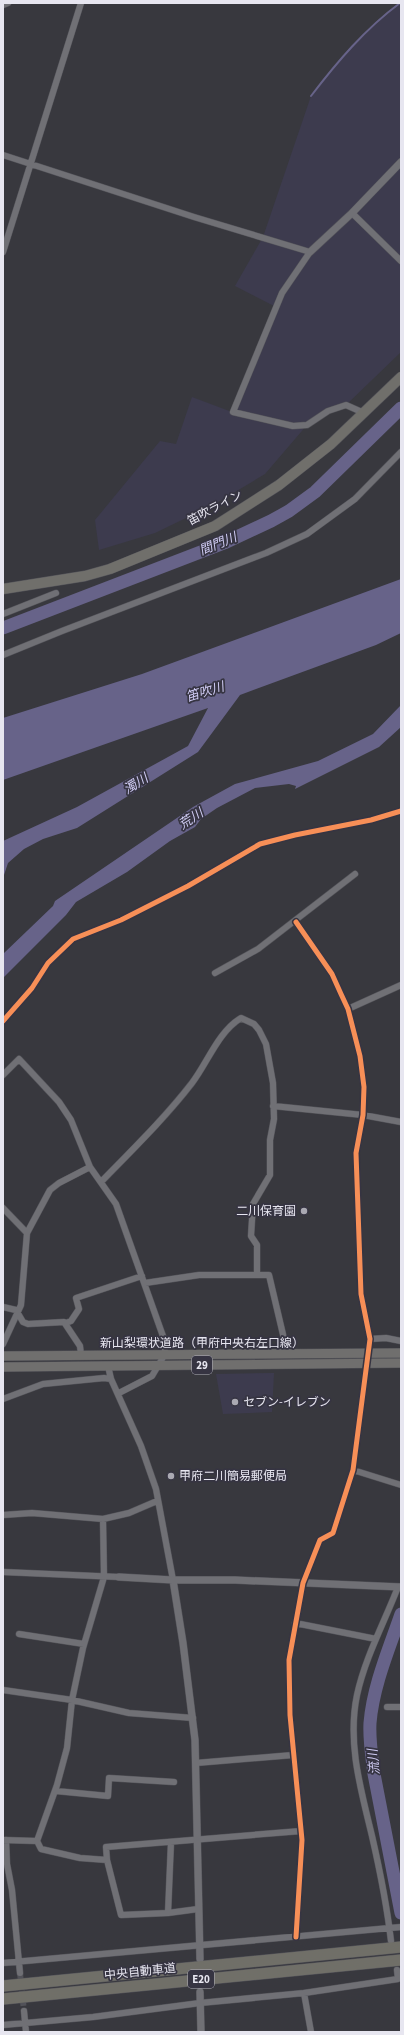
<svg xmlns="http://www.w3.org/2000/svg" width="404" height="2035" font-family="'Source Sans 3','Noto Sans JP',sans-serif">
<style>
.built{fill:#3d3b4e}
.water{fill:#676389}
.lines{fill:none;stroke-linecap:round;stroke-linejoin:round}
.stream{stroke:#676389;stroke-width:2}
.river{stroke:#676389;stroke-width:13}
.minor-tunnel{stroke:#525259;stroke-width:6;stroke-dasharray:6 3;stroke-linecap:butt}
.minor-casing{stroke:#54545a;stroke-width:7}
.tertiary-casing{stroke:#54545a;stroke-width:8}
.primary-casing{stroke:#54545a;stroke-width:10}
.trunk-casing{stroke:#54545a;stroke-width:11}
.motorway-casing{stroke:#54545a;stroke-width:12}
.minor{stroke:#707075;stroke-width:6}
.tertiary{stroke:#707075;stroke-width:7}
.primary{stroke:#706f6e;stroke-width:9}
.trunk{stroke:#706f6b;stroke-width:10}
.motorway{stroke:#706f68;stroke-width:11}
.cycleway-casing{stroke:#363442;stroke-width:8}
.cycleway{stroke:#f78f57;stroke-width:5}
.poi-dot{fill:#aaa9b2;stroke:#363442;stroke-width:1.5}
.labels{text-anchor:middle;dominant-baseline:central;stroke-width:3.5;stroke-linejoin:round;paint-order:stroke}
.shield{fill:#363442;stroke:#b2b1bc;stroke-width:1}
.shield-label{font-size:11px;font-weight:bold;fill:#e7e6f0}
.street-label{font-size:12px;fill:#e7e6f0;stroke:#363442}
.poi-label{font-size:12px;fill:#e7e6f0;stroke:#363442;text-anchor:start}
.water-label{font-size:13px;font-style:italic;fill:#d0ccf4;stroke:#363442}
</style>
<rect width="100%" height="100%" fill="#38383e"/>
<path class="built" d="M400,3L401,352L346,405L307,425L265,474L215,504L155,533L99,550L95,520L160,441L176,444L192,397L232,412L276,307L235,286L263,237L311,96L351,46L380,18Z
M274,1373L272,1412L223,1414L216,1374Z"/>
<path class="water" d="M401,579V633L376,645L240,695L198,752L77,828L43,839L24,849L8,863L3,878V841L77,807L188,746L208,708L3,780V718L142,674Z
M401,705V727L379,747L295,789L296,786L289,784L255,788L217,808L201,819L195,827L170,841L127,872L76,902L66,915L3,978V954L53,906L55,901L193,807L235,784L318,761L373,734Z"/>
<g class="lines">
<path class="stream" d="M311,96C337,62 365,29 400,3"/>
<path class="river" d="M3,628L224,543L271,521L289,511L315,492L401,408
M401,1614C389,1649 373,1686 370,1723C369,1740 372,1758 374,1774L401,1913"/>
<path class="minor-tunnel" d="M20,1973L24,2011"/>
<defs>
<path id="minor" d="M3,5L8,3
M3,155L194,217L310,252L282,293L233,412L293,426L307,425L328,411L346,405L364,413
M352,213L401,261
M3,252L81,3
M3,614L56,593
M3,655L62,631L266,553L307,534L355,499L401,452
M296,922L332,974L341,994L348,1009L360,1056L364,1087L363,1115L356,1153L361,1294L370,1339L353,1470L333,1533L320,1540L303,1583L289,1660L290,1715L302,1840L296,1937
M215,973L258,949L355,874
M348,1009L401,985
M3,1075L19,1059L59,1102L71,1120L90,1167L116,1204L164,1339L165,1354L152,1376L119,1393
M273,1106L363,1115L401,1122
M101,1182C132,1150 165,1118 192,1083C208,1062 218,1032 241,1018L254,1024L259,1030L266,1044L273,1083L274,1119L270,1140V1175L253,1204L251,1236L257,1245V1273
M3,1208L27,1233
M145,1283L199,1275H269L285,1343V1354
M3,1307L16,1310L23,1322L28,1324L64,1322L80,1346L81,1355
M66,1323L71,1321L79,1309L76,1298L142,1276
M370,1339L386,1338L401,1341
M3,1344L21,1305L27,1233L50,1190L59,1183L90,1167
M108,1366L111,1379L141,1446L156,1489L173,1580
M3,1399L43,1384L104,1378L111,1379
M353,1470L401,1485
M3,1515L32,1513L103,1519L129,1513L157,1501
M3,1572L119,1577
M295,1623L376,1639
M19,1634L84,1644
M3,1690L72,1700L129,1713L193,1718
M387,1707H401
M196,1763L293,1755
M56,1791L108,1796L109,1778L174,1782
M3,1840L37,1841L41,1849L80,1858L107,1860
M6,1840L7,1864L12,1890L20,1973
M37,1841L57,1785L67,1748L72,1700L83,1648L104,1577L103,1519
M198,1909L168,1913L121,1915L107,1860L106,1847L301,1831
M168,1913L171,1842
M391,1941C387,1906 380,1871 372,1836C361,1790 347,1743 357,1695C365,1658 384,1623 398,1587
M3,1963L401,1927
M304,1993L311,2032
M24,2011L26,2032
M3,2025L93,2017L200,2003L304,1993L398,1979L397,1970"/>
<path id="tertiary" d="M310,252L352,213L401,162
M119,1577L173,1580H235L401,1587
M173,1580L183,1643L195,1740L200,1959
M200,1992L201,2032"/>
<path id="primary" d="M3,1356L401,1353
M3,1367L401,1363"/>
<path id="trunk" d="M3,589L85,576L110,569L215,526L279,485L331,444L401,377"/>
<path id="motorway" d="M3,1986L401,1947
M3,1999L401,1960"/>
</defs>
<use href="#minor" class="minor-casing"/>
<use href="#tertiary" class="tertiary-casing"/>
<use href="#primary" class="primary-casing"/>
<use href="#trunk" class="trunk-casing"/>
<use href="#motorway" class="motorway-casing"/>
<use href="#minor" class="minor"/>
<use href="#tertiary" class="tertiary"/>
<use href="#primary" class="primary"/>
<use href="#trunk" class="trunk"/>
<use href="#motorway" class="motorway"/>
<defs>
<path id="cycleway" d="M296,922L332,974L341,994L348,1009L360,1056L364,1087L363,1115L356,1153L361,1294L370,1339L353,1470L333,1533L320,1540L303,1583L289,1660L290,1715L302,1840L296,1937
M3,1021L32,988L48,963L73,939L121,920L188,886L260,844L295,835L371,820L401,811"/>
</defs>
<use href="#cycleway" class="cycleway-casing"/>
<use href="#cycleway" class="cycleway"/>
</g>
<g class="poi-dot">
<circle cx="304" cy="1211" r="4"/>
<circle cx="235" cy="1402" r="4"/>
<circle cx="171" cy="1476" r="4"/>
</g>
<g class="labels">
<g class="shield">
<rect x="192" y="1356" width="20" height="18" rx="3"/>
<rect x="188" y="1970" width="26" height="18" rx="3"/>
</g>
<g class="shield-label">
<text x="202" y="1365">29</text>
<text x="201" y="1979">E20</text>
</g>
<g class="street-label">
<text transform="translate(215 508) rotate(-28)">笛吹ライン</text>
<text x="202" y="1343">新山梨環状道路（甲府中央右左口線）</text>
<text transform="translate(140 1972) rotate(-6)">中央自動車道</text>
</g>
<g class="poi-label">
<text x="296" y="1211" text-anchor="end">二川保育園</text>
<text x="243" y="1402">セブン-イレブン</text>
<text x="179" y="1476">甲府二川簡易郵便局</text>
</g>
<g class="water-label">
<text transform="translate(218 544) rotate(-22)">間門川</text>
<text transform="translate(205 692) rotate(-17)">笛吹川</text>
<text transform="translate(136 784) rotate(-32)">濁川</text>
<text transform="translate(191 819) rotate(-33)">荒川</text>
<text transform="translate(374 1762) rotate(-96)">流川</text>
</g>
</g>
<rect width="404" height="2035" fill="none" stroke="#e7e6f0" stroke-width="8"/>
</svg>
